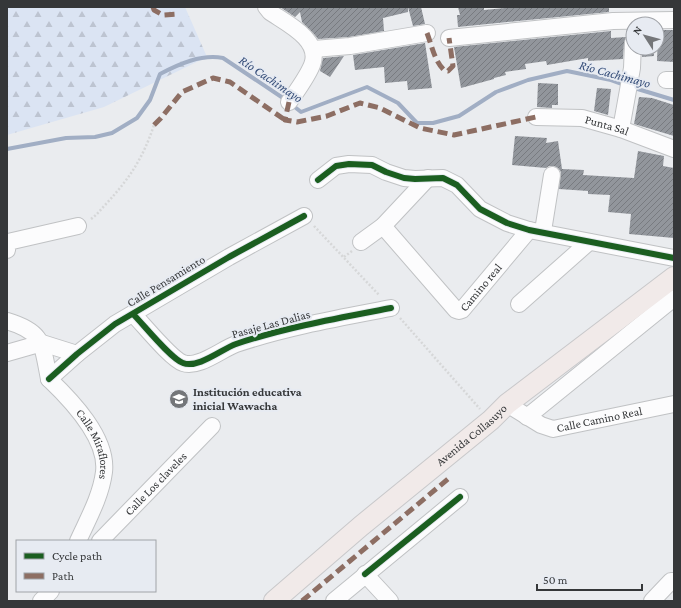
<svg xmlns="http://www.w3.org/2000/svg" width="681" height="608" font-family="'Crimson Pro',serif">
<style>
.forest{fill:url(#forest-firs)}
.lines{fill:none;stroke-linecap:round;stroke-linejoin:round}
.stream{stroke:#a1aec4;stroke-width:4}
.building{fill:url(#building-hatch)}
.minor-casing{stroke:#c0c2c4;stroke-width:18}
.major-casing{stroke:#c8c8ca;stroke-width:22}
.path{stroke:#d6d7d8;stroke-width:2.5;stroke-dasharray:2 2;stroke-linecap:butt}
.minor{stroke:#fcfcfd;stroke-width:16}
.major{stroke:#f1eae9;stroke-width:20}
.quiet{stroke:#8d6e63;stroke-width:5;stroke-dasharray:10 5;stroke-linecap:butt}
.cycleway-casing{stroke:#e7ebf2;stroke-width:8}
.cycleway{stroke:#1b5e20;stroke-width:6}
.labels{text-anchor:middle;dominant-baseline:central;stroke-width:4;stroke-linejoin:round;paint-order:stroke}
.street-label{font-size:12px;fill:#353739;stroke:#e7ebf2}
.poi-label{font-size:12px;font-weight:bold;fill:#353739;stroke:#e7ebf2;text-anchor:start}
.water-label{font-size:13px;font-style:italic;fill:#374f7a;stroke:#e7ebf2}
</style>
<defs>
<pattern id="forest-firs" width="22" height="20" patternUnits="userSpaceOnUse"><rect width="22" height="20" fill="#dbe4f3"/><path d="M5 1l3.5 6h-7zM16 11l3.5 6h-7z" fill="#bdc4d1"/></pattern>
<pattern id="building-hatch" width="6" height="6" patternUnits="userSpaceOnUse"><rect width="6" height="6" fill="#92969c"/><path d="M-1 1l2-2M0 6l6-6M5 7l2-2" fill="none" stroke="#787b80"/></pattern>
</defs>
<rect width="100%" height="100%" fill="#eaecef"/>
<path class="forest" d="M7,7H185L207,57L104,107L7,135Z"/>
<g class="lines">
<path class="stream" d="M631,87L674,100
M291,104L301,112L367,87L398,103L417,123H433L459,116L496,92L528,80L567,71L611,80L625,85
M7,149L66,138L95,137L112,133L137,118L150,100L160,74C179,64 201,54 223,58L286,100"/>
</g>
<path class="building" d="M280,7H408V12L383,18L384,31L349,37L318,39L314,34L302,22L300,12L295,17Z
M408,7H421L425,24L413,26Z
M458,7H484V10L516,7H609V12L458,27L457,15H460Z
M658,30H674V62L657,61Z
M611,31V38L626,37L624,43L623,59L588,61V58L547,65L546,61L525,64L526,69L505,72L506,75L494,78V79L461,88L454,47Z
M425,43L432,88L408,90L407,81L385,83L384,67L355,70L353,55Z
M642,48H653L654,56L642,57Z
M344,56L330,77L320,71L323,58Z
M538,83L558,84V105H552V108L537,107Z
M597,88L611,89L608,115L594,111Z
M639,97L652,98L674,105V136L634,124Z
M515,136L547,138L546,143L558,141L562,169L584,170L583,175L634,178L638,151L664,156L663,166L674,168V238L629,234L631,214L608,212L610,195L588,194V191L559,189L561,172L558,168L554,166H549L546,168L512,165Z"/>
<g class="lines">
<defs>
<g id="minor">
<path d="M266,7L270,12C286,23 322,40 312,65C307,77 297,91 289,102"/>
<path d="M449,38L613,21L674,20"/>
<path d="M314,49L350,46L427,33"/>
<path d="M666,80H674"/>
<path id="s1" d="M536,117L582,118L621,129L674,149"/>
<path d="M621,129L632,68L633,43"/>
<path d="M318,180L336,166L349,164L372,165L386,172L404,178L415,179L443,178L457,185L480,209L507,223L529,230L674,258"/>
<path id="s2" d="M383,226L456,310L459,311L462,310L529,230"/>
<path d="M543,231L552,175"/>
<path d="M361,242L383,226L428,178"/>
<path d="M7,250L8,242L78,226"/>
<path d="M519,304L589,242"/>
<path d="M133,314C143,324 171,359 183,363C198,369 222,349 236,344C287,327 339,318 391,308"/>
<path d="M7,321C44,332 42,344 49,379"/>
<path d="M7,353L42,343L77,354"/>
<path d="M49,379L77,354L115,324L229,257L304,216"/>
<path id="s3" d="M49,379C71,400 108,438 104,472C101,496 88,519 78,541"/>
<path id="s4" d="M507,404L541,425L553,429L674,404"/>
<path d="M527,417L674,298"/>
<path id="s5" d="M100,541L212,426"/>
<path d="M365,574L390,601"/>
<path d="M41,601L51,591"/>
<path d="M334,601L460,497"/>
<path d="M652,601L671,581H674"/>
</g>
<g id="major">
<path id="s6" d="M274,601L361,526L491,420L507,404L674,277"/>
</g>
</defs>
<use href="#minor" class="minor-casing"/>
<use href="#major" class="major-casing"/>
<path class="path" d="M91,219C97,215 101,209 106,204C130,178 143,158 154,125
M314,226L379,295
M344,257L352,251
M400,318L480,409"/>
<use href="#minor" class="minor"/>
<use href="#major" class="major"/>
<path class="quiet" d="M153,7L154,10L163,15L178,14
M427,33C432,46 434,60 444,70L448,71L453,66L449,38
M289,102L285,120L297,122L327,116L360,103L380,108L420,128L454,135L536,117
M154,125L161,118L182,92L213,78L230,82L285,120
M302,601L448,479"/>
<defs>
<path id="cycleway" d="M318,180L336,166L349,164L372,165L386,172L404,178L415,179L443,178L457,185L480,209L507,223L529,230L674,258
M133,314C143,324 171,359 183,363C198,369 222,349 236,344C287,327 339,318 391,308
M49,379L77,354L115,324L229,257L304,216
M365,574L460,497"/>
</defs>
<use href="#cycleway" class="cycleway-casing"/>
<use href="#cycleway" class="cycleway"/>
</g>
<defs>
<symbol id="school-disc" viewBox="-11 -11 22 22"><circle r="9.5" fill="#747679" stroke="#e7ebf2"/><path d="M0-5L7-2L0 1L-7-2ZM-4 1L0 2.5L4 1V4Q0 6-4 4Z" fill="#fff"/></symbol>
</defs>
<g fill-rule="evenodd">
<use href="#school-disc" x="168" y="388" width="22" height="22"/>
</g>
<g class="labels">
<g class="street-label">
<text stroke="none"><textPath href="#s1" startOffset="72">Punta Sal</textPath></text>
<text transform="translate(166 281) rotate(-31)">Calle Pensamiento</text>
<text stroke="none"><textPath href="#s2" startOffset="147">Camino real</textPath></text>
<text transform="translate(271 324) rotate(-15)">Pasaje Las Dalias</text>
<text stroke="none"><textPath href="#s4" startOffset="100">Calle Camino Real</textPath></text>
<text stroke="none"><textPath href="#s6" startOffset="258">Avenida Collasuyo</textPath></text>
<text stroke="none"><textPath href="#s3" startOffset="81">Calle Miraflores</textPath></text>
<text stroke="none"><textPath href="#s5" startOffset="80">Calle Los claveles</textPath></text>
</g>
<g class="poi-label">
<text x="193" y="392">Institución educativa<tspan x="193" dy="14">inicial Wawacha</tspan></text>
</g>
<g class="water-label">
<text transform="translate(615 74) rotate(15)">Río Cachimayo</text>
<text transform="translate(271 79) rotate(34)">Río Cachimayo</text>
</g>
</g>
<rect width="681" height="608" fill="none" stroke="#353739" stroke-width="16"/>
<rect x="16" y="540" width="140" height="52" fill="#e7ebf2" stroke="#a0a3a8"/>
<rect x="24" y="553" width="20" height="6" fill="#1b5e20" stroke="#a0a3a8"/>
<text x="52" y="560" font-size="12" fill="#353739">Cycle path</text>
<rect x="24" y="573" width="20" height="6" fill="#8d6e63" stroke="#a0a3a8"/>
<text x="52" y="580" font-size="12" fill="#353739">Path</text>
<g transform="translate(645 36) rotate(306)"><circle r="19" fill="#e7ebf2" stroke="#a0a3a8"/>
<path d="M0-3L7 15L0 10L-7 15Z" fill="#747679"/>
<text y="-6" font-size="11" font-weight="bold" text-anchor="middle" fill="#353739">N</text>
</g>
<path d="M537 584v6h105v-6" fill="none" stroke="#353739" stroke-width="2"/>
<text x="543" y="584" font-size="12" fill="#353739" stroke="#e7ebf2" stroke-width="3" paint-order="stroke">50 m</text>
</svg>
